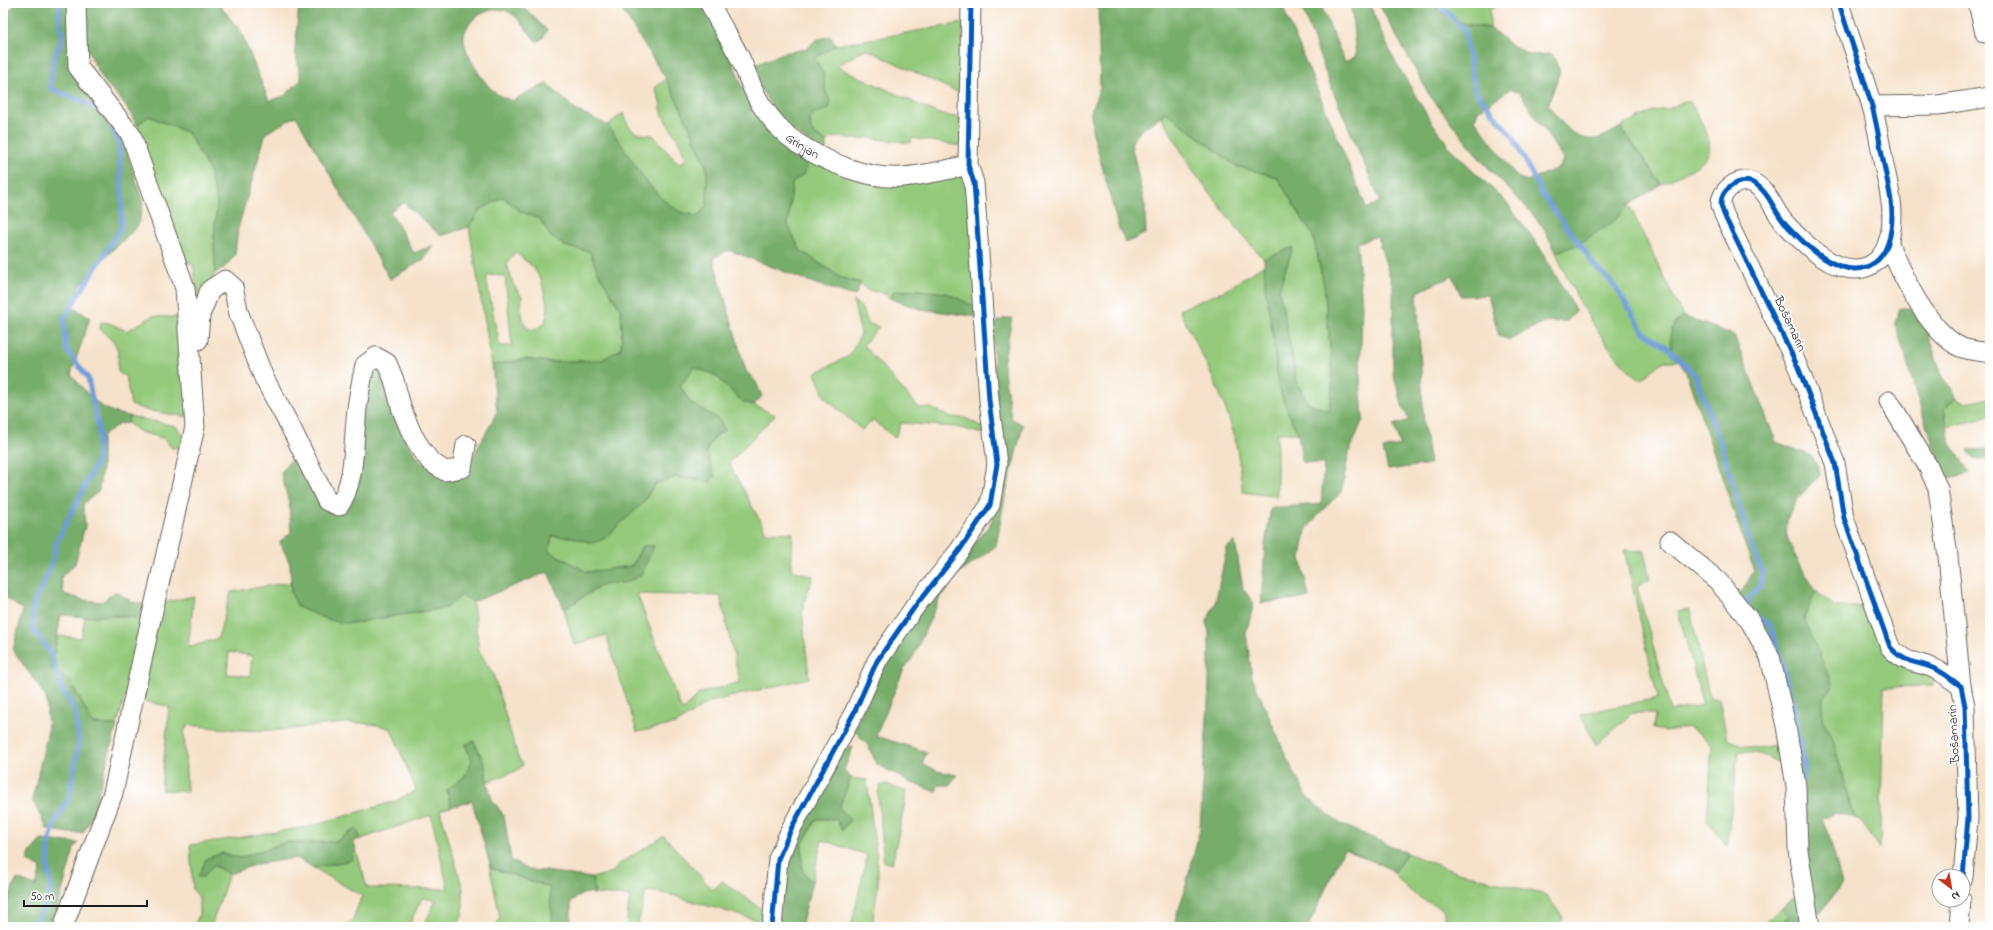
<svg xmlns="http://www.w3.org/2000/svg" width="1993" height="930" font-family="'Indie Flower',sans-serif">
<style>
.green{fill:#94c97b;stroke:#58724c;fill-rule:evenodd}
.forest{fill:#77ad6b;stroke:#4a6444;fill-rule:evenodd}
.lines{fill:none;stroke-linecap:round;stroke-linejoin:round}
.stream{stroke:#6f9dd7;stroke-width:5}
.minor-casing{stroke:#686159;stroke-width:21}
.minor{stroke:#fff;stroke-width:19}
.cycleway-casing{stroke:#fff;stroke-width:8}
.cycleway{stroke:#0057b8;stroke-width:5}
.labels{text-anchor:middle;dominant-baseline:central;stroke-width:3.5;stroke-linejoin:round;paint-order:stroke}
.street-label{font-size:13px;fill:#1c1c1c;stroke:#fff}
</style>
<rect width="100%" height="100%" fill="#fff"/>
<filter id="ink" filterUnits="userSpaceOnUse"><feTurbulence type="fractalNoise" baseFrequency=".025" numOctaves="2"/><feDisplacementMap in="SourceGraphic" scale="8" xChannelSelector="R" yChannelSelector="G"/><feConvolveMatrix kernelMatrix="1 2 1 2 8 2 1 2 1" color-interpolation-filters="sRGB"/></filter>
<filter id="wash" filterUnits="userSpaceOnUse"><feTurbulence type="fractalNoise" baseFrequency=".012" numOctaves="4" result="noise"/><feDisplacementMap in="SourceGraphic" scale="16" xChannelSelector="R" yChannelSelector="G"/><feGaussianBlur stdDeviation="0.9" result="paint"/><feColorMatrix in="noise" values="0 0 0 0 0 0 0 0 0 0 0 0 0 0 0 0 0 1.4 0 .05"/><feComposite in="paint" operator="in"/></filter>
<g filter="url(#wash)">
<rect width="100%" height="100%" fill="#f6e2ca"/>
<path class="green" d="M1435,3H1504L1490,9V28C1471,26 1445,21 1435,3Z
M963,23L961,94L866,49L836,66L939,114L961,118L962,146L912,138L911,143L868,138L856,139L841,137L831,138L826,142L812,132C807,112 815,111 831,102L826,93L823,73L813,57L836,45Z
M666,79L690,127L707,169V206L698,216C692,215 685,215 680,212C650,198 626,153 608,125L623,113C630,132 633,134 653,135L672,157L681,164L686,158L678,140L663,117L660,102L655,88Z
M1682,102H1690C1723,156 1715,159 1661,184L1621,127L1653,111L1669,109Z
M1166,112L1236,166L1277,177L1313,236L1324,285L1332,366V388L1329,411L1308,403L1297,383L1279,289L1293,248L1264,259L1242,235L1193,171L1161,116Z
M149,116L188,133L209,170L214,190L217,203L214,237L215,273L200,308L193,265L184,259L166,200L154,175L137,125Z
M809,159L832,169L960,174L966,179L980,309L947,293L894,291L891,299C889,297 886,295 883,293C872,289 869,296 861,283L841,278L800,250L788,225L792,183L804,174Z
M503,197L520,211L540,219L551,237L567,247L589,251L600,276L621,310L622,332L621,349L602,360L548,362L526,359L492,365L469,227L480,210ZM515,252L533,267L541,280L548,308L545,323L534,330L527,328C521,317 521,310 522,297L513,284L507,264ZM487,275L505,276L512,346H500L487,284Z
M1629,205L1683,316L1674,324L1673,354L1678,361H1664L1640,380C1606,353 1572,293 1556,252C1585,242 1608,227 1629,205Z
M1264,265L1278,385L1289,415L1298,433H1277V497L1243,492C1240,474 1239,454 1234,435C1222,391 1200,351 1179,310L1226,290Z
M853,301L861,307L869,324L879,327L863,345L919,408L929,407L950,417L965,418L990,431L991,436L956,427L901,423L895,438L873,420L862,430L825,398L815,373L849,356L861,334Z
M153,316L187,318L188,417L149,411L131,405L126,377L118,372C117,365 119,360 118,354C118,342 107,337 100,329L101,322L109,323L127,331Z
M694,367L715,375L743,402L754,405L775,415L729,463L766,532L793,533L791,570L813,576L802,610L809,678L709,702L676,724L637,732L606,635L574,645L564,609L602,585L628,582L642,546L632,566L587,572L549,551L552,536L572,537L592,543L642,504L655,484L676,477L709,482C706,457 701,445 725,430L719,420L690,402L680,386ZM637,594L720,596L740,682L700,693L682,711Z
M1955,397L1966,403L1990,398V416L1947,427L1944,409Z
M129,416L176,426L184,437L181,447L172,448L163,438L140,432L128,423Z
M1624,550L1644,551L1650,579L1637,587L1671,711L1703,705L1678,611L1690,609L1710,699L1719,698L1727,739C1748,748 1760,752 1782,741L1786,768C1766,754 1761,754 1738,751L1727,846L1707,821L1712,745L1699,733L1688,727L1666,731L1653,729L1655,713H1632L1596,745L1580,714L1658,698Z
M291,582V593L359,623L368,620L446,608L462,594L473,602L479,651L493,674L518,757L523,765L516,771L487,782L485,765L474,741L465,745L472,760L465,776L447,790L451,807L440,810L463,889V915L456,927H423L436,900L422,898L408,927H341L352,921L362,896L314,868L351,860L356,849L367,888L448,889L431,815L361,839L355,829L337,841L312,843L287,842L240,858L222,853L206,859L199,877L203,876L213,865L229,874L211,927H194L199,914V897L193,890L190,845L308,827L396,801L416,790L391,729C356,716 316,728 279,730C249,732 218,728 188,725L184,732L187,792L161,790L169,707L137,699L162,603L194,596L188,648L218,638L231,592ZM229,652L252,656L250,676L227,674Z
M1816,591L1835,607H1869L1885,647L1933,677V686L1884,687L1880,849L1860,820L1855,818L1831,734L1822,719L1823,697L1804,618Z
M99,615L147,619L117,725L93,724L51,669L58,636L81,638L85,617Z
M851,778L867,780L878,870V885L872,927H851L867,856L865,854L822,840L812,882L802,870V845L816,819H836L842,829L839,807Z
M886,784L907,792L892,864L884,862L878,794L880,786Z
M664,836L713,890L722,881L765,911L766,923L668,894L646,891L637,927H626L630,896L592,894L595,892L592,878L613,872L619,864Z
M1407,853L1450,870L1546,895L1563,917L1560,927H1451L1446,922L1443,909C1419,898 1410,894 1394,873Z
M489,864L491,868L550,887L553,927H496L500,917Z
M1782,909L1789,915L1778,927H1754L1764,923Z"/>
<path class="forest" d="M17,3H73L74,39L116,117L143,203L138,226L99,263L79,287L73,307L90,318L71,374C89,396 99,411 129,416L128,423L119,424L102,436V468L99,491L83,504L85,526L75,564L61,577L64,594L84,600L102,602L116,591L132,602L149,605L144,620L119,615L85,617L61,615L51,669L71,682L93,724L117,725L92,817L83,833H69L47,829L32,800L48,731L46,697L13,650L23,610L6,598L3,605V17Z
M81,3H218L241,32L269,101L284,96L301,80L295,50L299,3H519L547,30L543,38L537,42C529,34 522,21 512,14C496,2 467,16 464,36C462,50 484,85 496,93C501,97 507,99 513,101L529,91L547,84L577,111L608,125L646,181L662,199L680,212L698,216L707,206V169L690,127L666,79L620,7L621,3H703L736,70L745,95L756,114L768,129L809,159L804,174L792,183L788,225L800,250L841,278L861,283L855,296L816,284L729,250L713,258L746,371L756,382L762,396L754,405L743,402L715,375L694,367L680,386L690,402L719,420L725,430L716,435L706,451L715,477L709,482L676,477L655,484L642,504L604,539L592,543L572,537L552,536L549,551L587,572L632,566L642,546H654L641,575L628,582L602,585L564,609L548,572L473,602L462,595L446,608L368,620C343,629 321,617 298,607L291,593L290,564L280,542L291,532L289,503L281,473L296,452L339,511L371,367L379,364L388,374V404L402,435L423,464L467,468L497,412L492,365L526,359L548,362L602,360L621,349L622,332L621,310L600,276L589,251L567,247L551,237L540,219L520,211L503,197L480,210L469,227L441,236L404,203L390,211L414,253L434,245L423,260L390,279L296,116L266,133L238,228L235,255L224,268L215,273L214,237L217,203L209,170L188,133L149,116L137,125L124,103L104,81L94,63L85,44Z
M1098,3H1281L1367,209L1380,201L1330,84L1300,3H1320L1345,62L1356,56L1351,3H1369L1381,32L1395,61L1427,115L1450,148L1507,203L1540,248L1576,311L1567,321L1543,322L1510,340L1499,336L1488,295L1461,296L1453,276L1417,292L1424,426L1430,464L1388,470L1383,449L1400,445L1394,425L1409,420L1403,408L1393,373V287L1377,236L1357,243L1362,305L1360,378L1363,419L1349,453L1341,493L1327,505L1306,530L1301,558L1309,598L1261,603L1265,545L1271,508L1321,504L1324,464L1302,462L1298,433L1289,415L1278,385L1274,339L1265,287L1264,259L1293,247L1279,289L1297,383L1308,403L1329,411L1332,388V366L1324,285L1313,236L1277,177L1236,166L1166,112L1140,131L1131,143L1145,207L1146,233L1126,243L1118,226L1092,129L1091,112L1100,87Z
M1378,3H1435L1439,11L1467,25L1490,28L1510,44L1530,55L1552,54L1560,71L1548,105C1560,120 1573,142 1595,139C1603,138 1613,131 1621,127L1661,184L1629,205L1613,222L1577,245L1556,252L1543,227L1527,208L1480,159L1430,96ZM1510,89L1520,93L1563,159L1560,167L1527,181L1517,177L1475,120L1478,111Z
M831,36L836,45L814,58L823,73L826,93L831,102L829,109L812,114L809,121L812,132L826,142V154L781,122L748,68L783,53L806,49L816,40Z
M918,290L947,293L980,309L979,317L920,309L891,299L894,291Z
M1900,308H1911L1926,329L1943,377L1953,389L1955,397L1944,409L1951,444L1970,473L1945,479L1919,404L1895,323Z
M1683,316L1734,335L1776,442L1812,456L1821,474C1768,524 1784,537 1816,591L1804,618L1833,686L1823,697L1822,719L1831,734L1855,818L1835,813L1822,818L1830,839L1842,884L1824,908L1813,917L1793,737L1738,598L1754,571L1686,372C1672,352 1660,336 1683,316Z
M1005,318H1012L1003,365L1011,418L1023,425L1004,502L996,546L959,574L940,598L913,657L904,669L876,736L927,752L922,763L937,771L957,775L950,785H938L936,792L909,782L877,764L867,744L854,731L884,658L953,568L989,526L1002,499L1005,472L995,385L993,330L997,322Z
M1990,449V459L1978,460L1971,455L1968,450Z
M1235,541L1243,589L1254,603L1246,633L1252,677L1288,761L1308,798L1341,824L1407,853L1394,873L1386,867L1344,849L1308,927H1173L1184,893L1200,829L1209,687V632L1206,623L1215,604L1227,548Z
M474,741L485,765L487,782L492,799L504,816L511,860L529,870L546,871L592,878L595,892L583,894L571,901V927H553L549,887L491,868L472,801L451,807L447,790L465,776L472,760L465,745Z
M853,747L844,770L851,778L839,807L850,820L842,830L836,819H816L802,845V870L812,882L801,927H778L789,860L803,825L821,798L839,749Z
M356,829L361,839L353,841L356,849L351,860L314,868L297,858L257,864L229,874L214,865L203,877H198L206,859L222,853L240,858L287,842L312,843L337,841Z
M41,840L78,843L74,849L52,927H3V908L17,879L36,886L41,868L27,861L31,851Z
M1793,898L1799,902L1808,921L1800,927H1778L1789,916L1782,909Z"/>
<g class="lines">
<path class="stream" d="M60,3L59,16L62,39L53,61L50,88L100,109L102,112
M1438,3L1464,29L1475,91L1513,137L1542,194L1582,247L1593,264L1614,285L1644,332L1668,348L1695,375L1721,444L1751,545L1762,571L1760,586L1748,600V609
M1755,615L1770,625L1784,670L1796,717L1805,769L1803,780
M31,927L46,906L51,886L48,866L49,843L55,822L69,798L79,742L75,710L61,688L51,654L33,629V606L51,567L57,541L97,462L99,431L88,378L66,349L64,318L121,228L122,201L119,144L111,123
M1794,927L1804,915"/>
</g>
</g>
<g filter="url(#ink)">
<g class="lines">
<defs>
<g id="minor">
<path id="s1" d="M710,3C718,22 730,38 739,56C747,72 751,88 760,103C770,118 782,133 797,143C826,162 868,180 903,177C925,175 947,170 968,165"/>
<path d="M1839,3C1850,39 1863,74 1873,110C1877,126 1880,143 1883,160C1886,177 1892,196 1892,214C1892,233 1888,257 1869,266C1838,280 1802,242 1783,221C1773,209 1767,188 1751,182C1737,178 1720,191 1721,205C1722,209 1724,215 1726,219L1798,367L1835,463L1844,518L1890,647C1907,666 1918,660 1937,670C1946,674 1953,681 1961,686L1965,706L1968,818L1963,877"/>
<path d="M1978,3L1985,33"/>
<path d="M1872,106L1938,105L1990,97"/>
<path d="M1888,242C1901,274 1928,331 1960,347C1968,351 1981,351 1990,353"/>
<path d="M198,340L200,315L210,290L225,280L233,287L239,314L264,378L291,428L327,501L339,506C355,482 353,448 356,420C357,401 361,383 365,365L376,357L387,363L394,380L402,410L412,434L423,452L431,462L445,471L462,468L466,445"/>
<path d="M1889,401L1929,468L1938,489L1948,556L1961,686"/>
<path d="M1670,541L1718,581L1750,621L1770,657L1786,726L1796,786L1798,850L1810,927"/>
<path d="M63,927L113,793L149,628L195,427L185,288L131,135L78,67L76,3"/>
<path d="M772,927L778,859L792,827L855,711L877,661L916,605L959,551L990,505L997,464L989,400L976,210L974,183L968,165L971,3"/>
<path d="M1959,927L1961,900"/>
</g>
</defs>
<use href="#minor" class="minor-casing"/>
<use href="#minor" class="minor"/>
<defs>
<path id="cycleway" d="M1839,3C1850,39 1863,74 1873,110C1877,126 1880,143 1883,160C1886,177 1892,196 1892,214C1892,233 1888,257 1869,266C1838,280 1802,242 1783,221C1773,209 1767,188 1751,182C1737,178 1720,191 1721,205C1722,209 1724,215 1726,219L1798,367L1835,463L1844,518L1890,647C1907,666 1918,660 1937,670C1946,674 1953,681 1961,686L1965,706L1968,818L1963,877
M772,927L778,859L792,827L855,711L877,661L916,605L959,551L990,505L997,464L989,400L976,210L974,183L968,165L971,3"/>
</defs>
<use href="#cycleway" class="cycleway-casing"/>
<use href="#cycleway" class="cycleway"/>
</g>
</g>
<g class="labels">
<g class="street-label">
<text stroke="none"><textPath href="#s1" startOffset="173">Grinjan</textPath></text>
<text transform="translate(1790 324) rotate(65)">Bošamarin</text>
<text transform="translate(1954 734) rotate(-93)">Bošamarin</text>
</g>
</g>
<rect width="1993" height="930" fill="none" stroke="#fff" stroke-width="16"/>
<g transform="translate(1951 888) rotate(149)"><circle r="19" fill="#ffffff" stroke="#a4a4a4"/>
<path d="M0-3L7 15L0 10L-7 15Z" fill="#c8321e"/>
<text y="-6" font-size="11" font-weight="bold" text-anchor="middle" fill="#1c1c1c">N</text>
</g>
<path d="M24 900v6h123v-6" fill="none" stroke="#1c1c1c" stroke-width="2"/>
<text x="30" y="900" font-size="12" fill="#1c1c1c" stroke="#ffffff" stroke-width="3" paint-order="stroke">50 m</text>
</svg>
